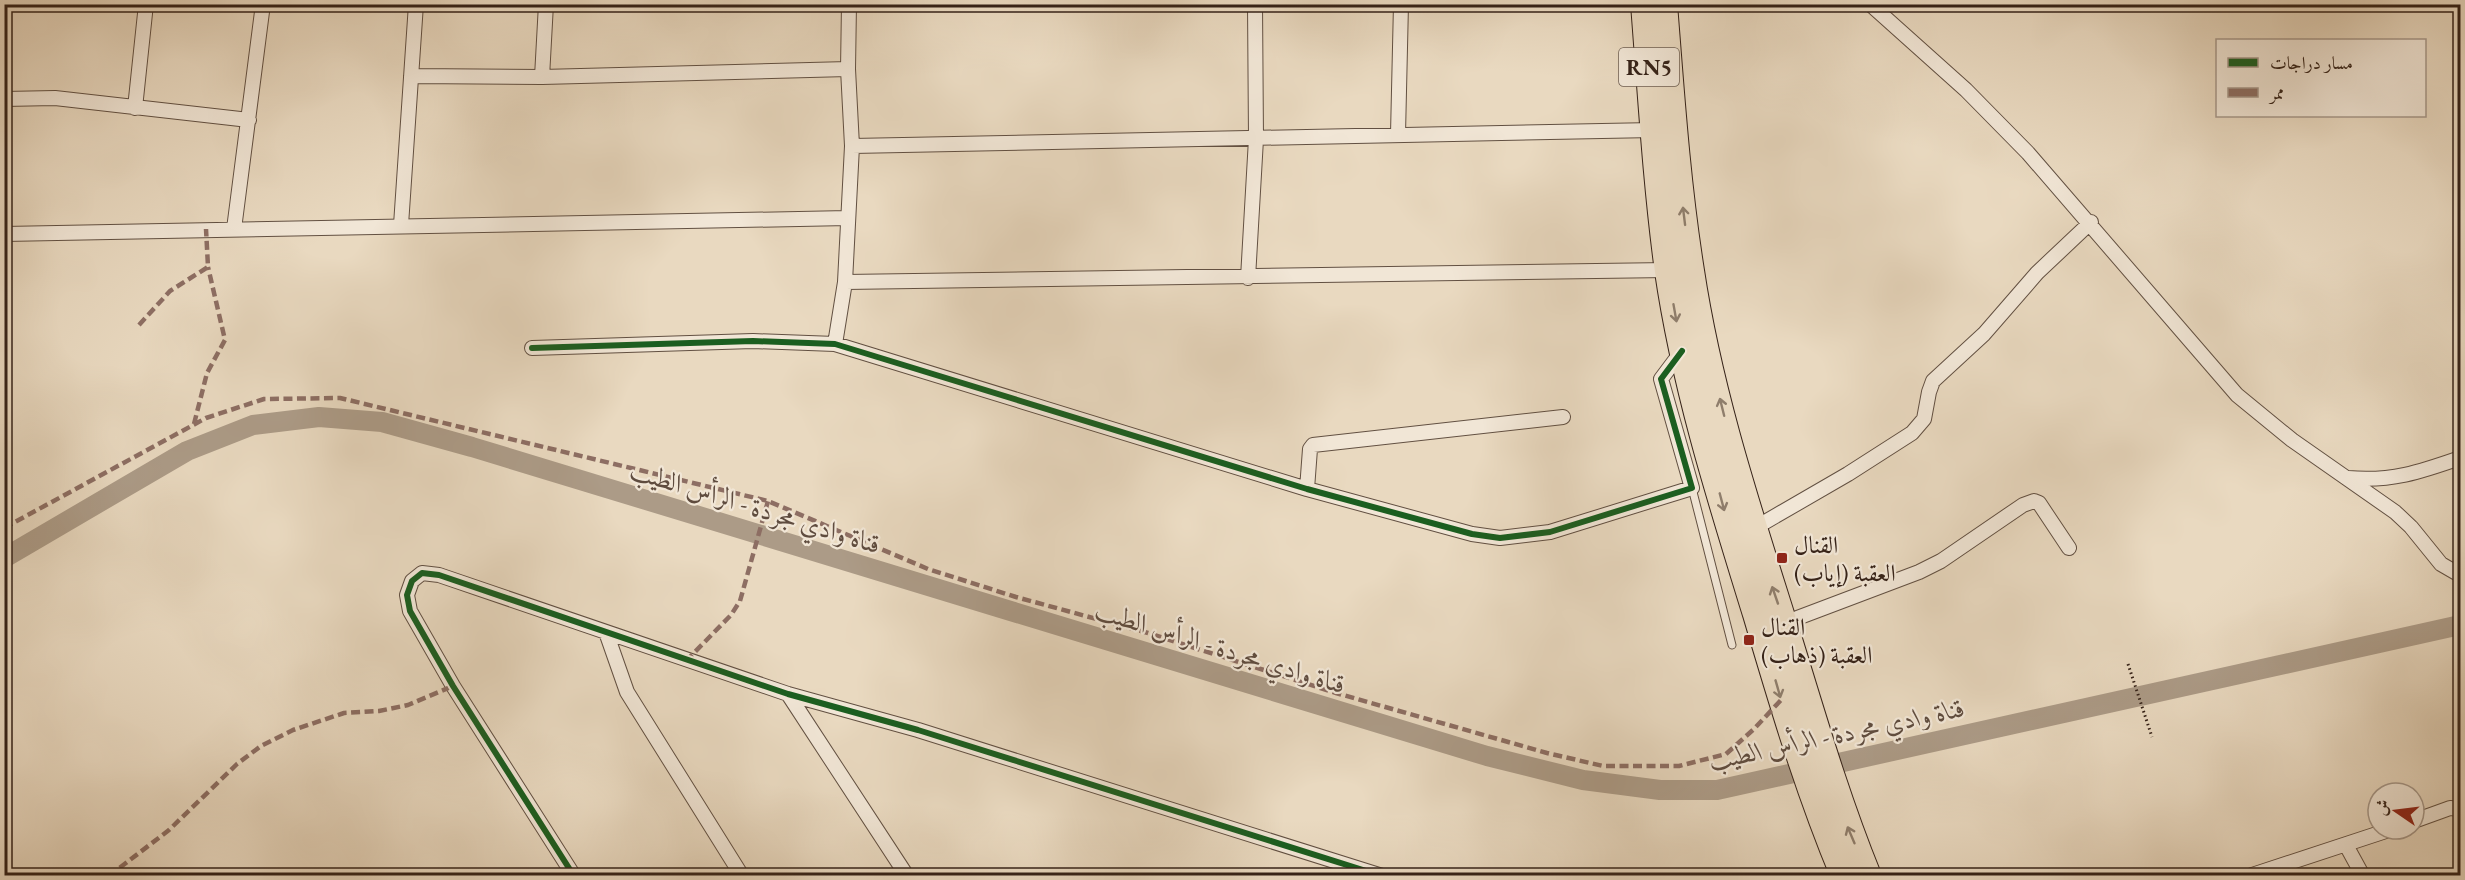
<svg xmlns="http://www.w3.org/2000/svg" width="2465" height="880" font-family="'EB Garamond',Amiri,serif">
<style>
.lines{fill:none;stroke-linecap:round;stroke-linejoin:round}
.canal{stroke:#ac9b87;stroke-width:20}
.lane-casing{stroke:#625042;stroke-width:9}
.street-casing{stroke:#625042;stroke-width:16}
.highway-casing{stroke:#352218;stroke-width:28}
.path{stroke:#352218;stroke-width:3;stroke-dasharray:1.5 3;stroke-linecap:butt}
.lane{stroke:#f1e6d6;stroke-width:7}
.street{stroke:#f1e6d6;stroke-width:14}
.highway{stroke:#e9d9c0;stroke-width:26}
.quiet{stroke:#8d6e63;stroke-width:4.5;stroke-dasharray:9 4.5;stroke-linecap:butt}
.cycleway-casing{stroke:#f1e6d6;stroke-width:10}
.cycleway{stroke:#1b5e20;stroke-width:6}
.oneway{stroke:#8f7e6c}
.poi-dot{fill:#8f2418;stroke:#f1e6d6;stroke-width:2}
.labels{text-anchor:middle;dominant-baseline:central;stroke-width:4.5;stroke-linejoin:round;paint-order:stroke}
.shield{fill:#f1e6d6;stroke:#6d5d51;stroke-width:1.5}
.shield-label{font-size:22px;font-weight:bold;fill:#352218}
.poi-label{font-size:24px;fill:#352218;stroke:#f1e6d6;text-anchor:start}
.water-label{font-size:26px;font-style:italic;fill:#5f4c3f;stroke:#f1e6d6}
</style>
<rect width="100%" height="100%" fill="#e9d9c0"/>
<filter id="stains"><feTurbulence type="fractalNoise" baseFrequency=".00333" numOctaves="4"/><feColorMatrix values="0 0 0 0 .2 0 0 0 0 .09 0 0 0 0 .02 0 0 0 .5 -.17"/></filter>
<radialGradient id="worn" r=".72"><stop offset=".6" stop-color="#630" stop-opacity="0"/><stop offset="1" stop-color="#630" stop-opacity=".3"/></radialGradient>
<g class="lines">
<path class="canal" d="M4,558L187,451L253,425L319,417L382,422L472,447L1487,756L1583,780L1660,790H1717L2460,625"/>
<defs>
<path id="lane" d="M1692,488L1732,645"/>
<path id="street" d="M1870,4L1966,90L2028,153L2237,395L2292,440L2395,512L2411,527L2441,564L2460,575
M411,76L542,77L848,69
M542,77L546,4
M4,99L55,98L249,120
M135,108L146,4
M1398,134L1401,4
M852,146L1654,130
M401,225L416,4
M234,229L263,4
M4,234L848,218
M1248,278L1256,139L1255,4
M845,282L1668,270
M835,344L845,282L852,146L848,69L849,4
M532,348L753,341L835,344L1307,489L1472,534L1500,538L1550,532L1692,488L1661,379L1682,351
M2348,478C2391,482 2420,472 2460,458
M1307,489L1310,449L1313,445L1563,417
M1753,529L1848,474L1912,433L1924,419L1929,392L1933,381L1984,334L2037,273L2091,222
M1784,623L1919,572L1941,561L2023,505L2034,501L2039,503L2069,548
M607,635L627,692L742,876
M788,694L907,876
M2414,821L2450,808L2460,809
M2346,845L2363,876
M574,876L453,686L410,611L407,595L412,581L422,573L439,575L788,694L918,730L1382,876
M2249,876L2392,829"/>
<path id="highway" d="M1644,4C1651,93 1656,183 1668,271C1685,388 1721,501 1756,614C1782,702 1808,790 1844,876
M1664,4C1671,93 1677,183 1691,271C1710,398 1752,521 1790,643C1814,721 1837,800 1868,876"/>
</defs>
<use href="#lane" class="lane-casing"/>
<use href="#street" class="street-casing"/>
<use href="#highway" class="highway-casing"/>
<path class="path" d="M2128,664L2152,737"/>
<use href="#lane" class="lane"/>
<use href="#street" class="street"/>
<use href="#highway" class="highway"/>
<path class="quiet" d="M139,325L170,291L208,267L206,229
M194,424L207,373L225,340L208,267
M4,528L206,418L264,399L340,398L768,501L928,569L1016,597L1148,633L1336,693L1547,753L1603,766H1679L1726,754L1754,729L1781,700
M686,661L731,615L740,601L768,501
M109,876L169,830L237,764L261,746L293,730L344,713L379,711L408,705L453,686"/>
<defs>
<path id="cycleway" d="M532,348L753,341L835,344L1307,489L1472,534L1500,538L1550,532L1692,488L1661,379L1682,351
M574,876L453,686L410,611L407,595L412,581L422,573L439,575L788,694L918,730L1382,876"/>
</defs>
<use href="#cycleway" class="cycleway-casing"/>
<use href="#cycleway" class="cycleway"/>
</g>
<defs><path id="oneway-shaft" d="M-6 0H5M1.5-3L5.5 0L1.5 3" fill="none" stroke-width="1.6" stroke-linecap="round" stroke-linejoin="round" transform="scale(1.5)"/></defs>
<g class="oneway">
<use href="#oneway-shaft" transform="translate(1684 216) rotate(-97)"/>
<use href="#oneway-shaft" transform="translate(1675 313) rotate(80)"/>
<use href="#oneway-shaft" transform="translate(1722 407) rotate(-104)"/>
<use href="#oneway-shaft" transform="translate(1722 502) rotate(75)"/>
<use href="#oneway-shaft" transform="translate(1775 595) rotate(-109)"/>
<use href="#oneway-shaft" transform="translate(1778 689) rotate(74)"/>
<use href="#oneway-shaft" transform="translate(1851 835) rotate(-113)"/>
</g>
<g class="poi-dot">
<rect x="1776" y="552" width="12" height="12" rx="3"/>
<rect x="1743" y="634" width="12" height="12" rx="3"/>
</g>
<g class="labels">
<rect class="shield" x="1619" y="48" width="60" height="38" rx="4.5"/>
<g class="shield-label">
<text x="1649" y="67">RN5</text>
</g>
<g class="poi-label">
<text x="1794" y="544">القنال<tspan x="1794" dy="28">العقبة (إياب)</tspan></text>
<text x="1761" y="626">القنال<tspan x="1761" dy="28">العقبة (ذهاب)</tspan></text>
</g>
<g class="water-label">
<text transform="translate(756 507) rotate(17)">قناة وادي مجردة - الرأس الطيب</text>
<text transform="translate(1221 647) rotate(17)">قناة وادي مجردة - الرأس الطيب</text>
<text transform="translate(1837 734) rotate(-12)">قناة وادي مجردة - الرأس الطيب</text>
</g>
</g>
<rect width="2465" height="880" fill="none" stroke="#e9d9c0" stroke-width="24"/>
<rect x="6" y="6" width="2453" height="868" fill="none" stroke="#352218" stroke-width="3"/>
<rect x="12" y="12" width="2441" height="856" fill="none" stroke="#352218" stroke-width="1.5"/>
<rect x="2216" y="39" width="210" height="78" fill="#f1e6d6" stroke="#a6988a" stroke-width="1.5"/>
<rect x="2228" y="58" width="30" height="9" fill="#1b5e20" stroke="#a6988a" stroke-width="1.5"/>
<text x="2270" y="69" font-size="18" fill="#352218">مسار دراجات</text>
<rect x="2228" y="88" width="30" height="9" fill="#8d6e63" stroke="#a6988a" stroke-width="1.5"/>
<text x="2270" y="99" font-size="18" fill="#352218">ممر</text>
<g transform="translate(2396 811) rotate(284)"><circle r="28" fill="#f1e6d6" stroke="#a6988a" stroke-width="1.5"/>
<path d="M0-4.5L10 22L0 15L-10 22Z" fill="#8f2418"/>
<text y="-9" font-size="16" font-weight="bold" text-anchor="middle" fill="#352218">ش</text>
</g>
<rect width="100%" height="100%" filter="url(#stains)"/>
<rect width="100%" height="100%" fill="url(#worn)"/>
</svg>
